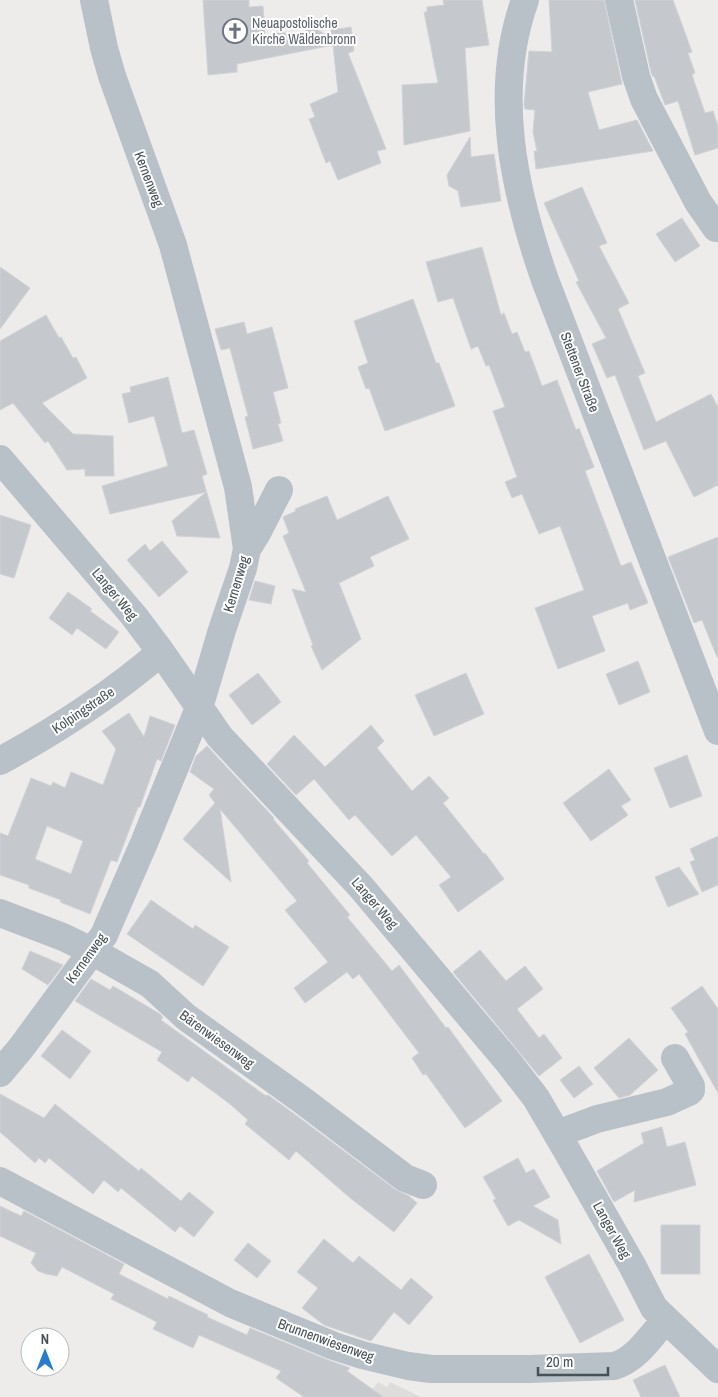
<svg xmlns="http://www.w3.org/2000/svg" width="718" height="1397" font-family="'Archivo Narrow',sans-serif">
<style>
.education{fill:#dfdcdc}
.building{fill:#c5c9ce;stroke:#cfd2d6;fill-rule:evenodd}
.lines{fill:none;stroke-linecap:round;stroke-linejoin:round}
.minor{stroke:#b7c1c7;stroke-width:28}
.labels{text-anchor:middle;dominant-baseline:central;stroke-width:4;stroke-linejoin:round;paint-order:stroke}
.worship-label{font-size:14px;fill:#5b616d;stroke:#fff;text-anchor:start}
.street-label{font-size:14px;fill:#455057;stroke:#fff}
</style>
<rect width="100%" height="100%" fill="#eeebeb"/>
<path class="education" d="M378,1382L387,1387L390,1382L421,1397H367Z"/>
<path class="building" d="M203,0H249V7L263,6L265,36L283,32L298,42L310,26L332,38L330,23L336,22L339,29L351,27L354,51L348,53L386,149L377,151L381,163L338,180L330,161L326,163L309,119L315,117L310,104L338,92L333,45L237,64V72L208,75Z
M443,0H482L489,45L465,48L470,131L404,145L402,85L438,83L424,12H427V7L444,5Z
M549,0H604L622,84L588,92L599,130L637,120L653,151L536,169L534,151H537L533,132L535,110L525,109L524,105L529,51L552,52Z
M635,0H673L692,52L688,53L695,73L692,75L705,113L713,111L718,126V148L695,155L678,101L665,105L654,76L653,77L651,72Z
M470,137L471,157L494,154L501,201L461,207L458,191L449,186L447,175Z
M582,187L607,243L599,246L629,303L618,309L645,373L638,376L656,422L711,394L718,407V485L694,497L666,441L644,450L615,375L607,378L592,344L606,338L576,282L579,281L544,203Z
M682,218L700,246L675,262L656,234Z
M482,247L501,315L504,313L512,334L517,332L525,352L529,351L542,386L557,380L576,430L579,428L594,467L585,471L621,566L631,562L648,603L630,610L628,603L592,616L605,651L558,669L535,608L584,590L560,526L539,534L522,494L512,498L505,482L517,477L493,411L505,407L489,365L486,366L478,346L471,349L453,298L438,302L426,262Z
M0,267L30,288L0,329Z
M413,299L436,363H439L455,406L385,431L369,388L366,389L358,367L368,363L354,321Z
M46,315L59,338L61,337L73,358L76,357L87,378L42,403L73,434L113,436L114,476H85V469L67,470L48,441L45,443L13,403L0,410V341Z
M244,322L247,334L272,327L288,388L273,392L281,423L278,424L283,441L253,449L245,417L248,416L230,348L221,350L215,329Z
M168,377L182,433L194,430L207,474L202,476L220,538L177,536L172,521L206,492L110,514L102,486L168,466L154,416L129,423L122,394L131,392L130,387Z
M327,496L337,520L388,496L409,539L370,557L374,566L339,583L361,639L322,670L311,646L313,645L292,589L306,592L283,536L289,533L283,517L296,511L295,509Z
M0,515L31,525L14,578L0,574Z
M718,537V657H717L702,620L694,623L668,557Z
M162,541L188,572L159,597L127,560L145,544L150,551Z
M255,581L275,586L271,604L249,600Z
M68,592L92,609L90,611L119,632L106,649L77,628L72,635L49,618Z
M638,661L650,692L619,705L606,674Z
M258,673L281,702L252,725L229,695Z
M466,673L484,714L434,736L415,695Z
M129,713L144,737L150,716L175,725L161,761L157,759L140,807H138L117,862L111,860L90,914L60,902L61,900L29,888V885L0,875V833L8,836L31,778L51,786L53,782L65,788L71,772L103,785L116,749L102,731ZM47,826L83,841L71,874L35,859Z
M371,725L384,741L377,748L412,791L429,776L449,798L443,803L484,854L485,853L504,879L458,912L439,885L451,877L416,835L392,856L355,815L349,820L314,779L296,795L267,764L294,735L325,767Z
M207,746L274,818L273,819L309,861L307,863L350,915L347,917L392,971L399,965L446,1028L448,1027L502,1101L465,1128L426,1074L423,1075L412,1058L419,1053L359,974L353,979L347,972L305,1003L294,988L328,962L285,910L297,901L220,809L231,882L183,839L215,803L209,795L214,789L190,772L196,756Z
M687,755L702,796L670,808L654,768Z
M609,769L631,800L621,806L628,815L591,841L563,803Z
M718,836V885L702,892L690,862L695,860L690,849Z
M679,867L699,894L668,907L655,877Z
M151,900L193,929L195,925L229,947L203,986L127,934Z
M480,950L506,981L525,966L543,989L517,1009L539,1038L544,1034L562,1058L539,1076L453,972Z
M30,951L63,965L48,985L22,969Z
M91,979L110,990L113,986L160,1014L163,1017L161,1020L266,1096L268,1095L293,1113L396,1190L409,1196L417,1203L394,1232L349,1197L296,1151L289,1160L245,1124L248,1120L230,1104L192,1076L188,1082L157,1060L162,1052L75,1001Z
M702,986L718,1009V1093L685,1034L688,1032L671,1008Z
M62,1030L91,1051L70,1079L41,1056Z
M629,1038L658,1070L630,1095L619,1098L594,1068Z
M579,1066L593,1084L574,1098L560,1080Z
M0,1094L44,1118L55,1104L139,1171L141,1168L181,1201L189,1192L214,1212L194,1237L180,1226L175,1232L121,1188L118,1192L104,1180L93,1194L49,1158L45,1163L39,1158L35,1163L0,1132Z
M662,1127L667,1147L685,1142L696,1185L634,1202L635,1190L614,1202L597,1171L644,1143L641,1133Z
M518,1158L526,1173L534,1169L550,1197L533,1206L558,1220L561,1244L519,1220L508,1226L493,1200L496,1199L483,1177Z
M0,1206L21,1216L24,1211L124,1264L119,1274L168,1299L169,1296L208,1315L207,1317L247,1335L250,1328L328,1360L350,1368L347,1371L383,1397H304L276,1378L281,1371L199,1335L193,1348L153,1329L157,1322L111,1299L114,1294L62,1267L57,1276L46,1274L38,1271L31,1263L36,1253L0,1236Z
M661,1225H700V1274H661Z
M324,1239L353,1263L359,1256L401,1290L411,1278L433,1297L409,1325L394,1312L371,1341L324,1325L302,1308L318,1288L297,1272Z
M248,1243L271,1261L257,1278L234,1260Z
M589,1254L624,1320L580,1343L545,1277Z
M665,1365L680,1397H641L633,1380Z"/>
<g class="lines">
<path class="minor" d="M525,0C492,92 514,191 545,280L718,731
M619,0L636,76L644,99L698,202L716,228
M0,459L134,616L161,652L220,737L361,887L509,1063L536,1098L567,1151L633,1267L654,1308L718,1369
M247,549L257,533L279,490
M0,761C57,730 112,694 161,652
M0,913L63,937L92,951L150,984L186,1017L302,1100L405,1178L423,1185
M0,1073L21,1048L104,935L144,843L199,708L222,630L243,568L247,549L238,487L173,245L112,76L104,48L94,0
M557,1134L597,1119L667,1102L689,1092L691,1090V1086L675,1058
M0,1181L230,1303L334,1346L362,1355L408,1366L431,1369H529L614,1366C636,1360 651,1336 665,1320"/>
</g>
<defs>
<symbol id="church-ring" viewBox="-11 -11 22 22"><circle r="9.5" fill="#fff" stroke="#6b7280" stroke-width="1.5"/><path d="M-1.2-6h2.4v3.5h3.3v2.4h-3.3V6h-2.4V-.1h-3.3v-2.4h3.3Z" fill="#6b7280"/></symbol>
</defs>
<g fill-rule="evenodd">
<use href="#church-ring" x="221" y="17" width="28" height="28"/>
</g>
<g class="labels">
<g class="worship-label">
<text x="252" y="23">Neuapostolische<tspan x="252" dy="16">Kirche Wäldenbronn</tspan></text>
</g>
<g class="street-label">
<text transform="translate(149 179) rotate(69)">Kernenweg</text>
<text transform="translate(580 372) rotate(69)">Stettener Straße</text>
<text transform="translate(236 584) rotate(-73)">Kernenweg</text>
<text transform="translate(115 594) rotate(50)">Langer Weg</text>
<text transform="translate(83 710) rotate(-34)">Kolpingstraße</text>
<text transform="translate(375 903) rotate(49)">Langer Weg</text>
<text transform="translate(86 958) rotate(-54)">Kernenweg</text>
<text transform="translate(217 1039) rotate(36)">Bärenwiesenweg</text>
<text transform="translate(612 1230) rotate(61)">Langer Weg</text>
<text transform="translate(326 1340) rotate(20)">Brunnenwiesenweg</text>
</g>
</g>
<g transform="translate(45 1352)"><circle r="24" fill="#ffffff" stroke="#b5b9bc"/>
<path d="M0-4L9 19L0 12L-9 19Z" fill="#287dcb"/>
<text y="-8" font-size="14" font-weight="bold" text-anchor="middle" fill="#455057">N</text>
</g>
<path d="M538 1367v8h70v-8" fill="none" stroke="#455057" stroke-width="2.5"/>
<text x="546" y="1367" font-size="15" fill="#455057" stroke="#ffffff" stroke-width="4" paint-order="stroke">20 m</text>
</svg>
